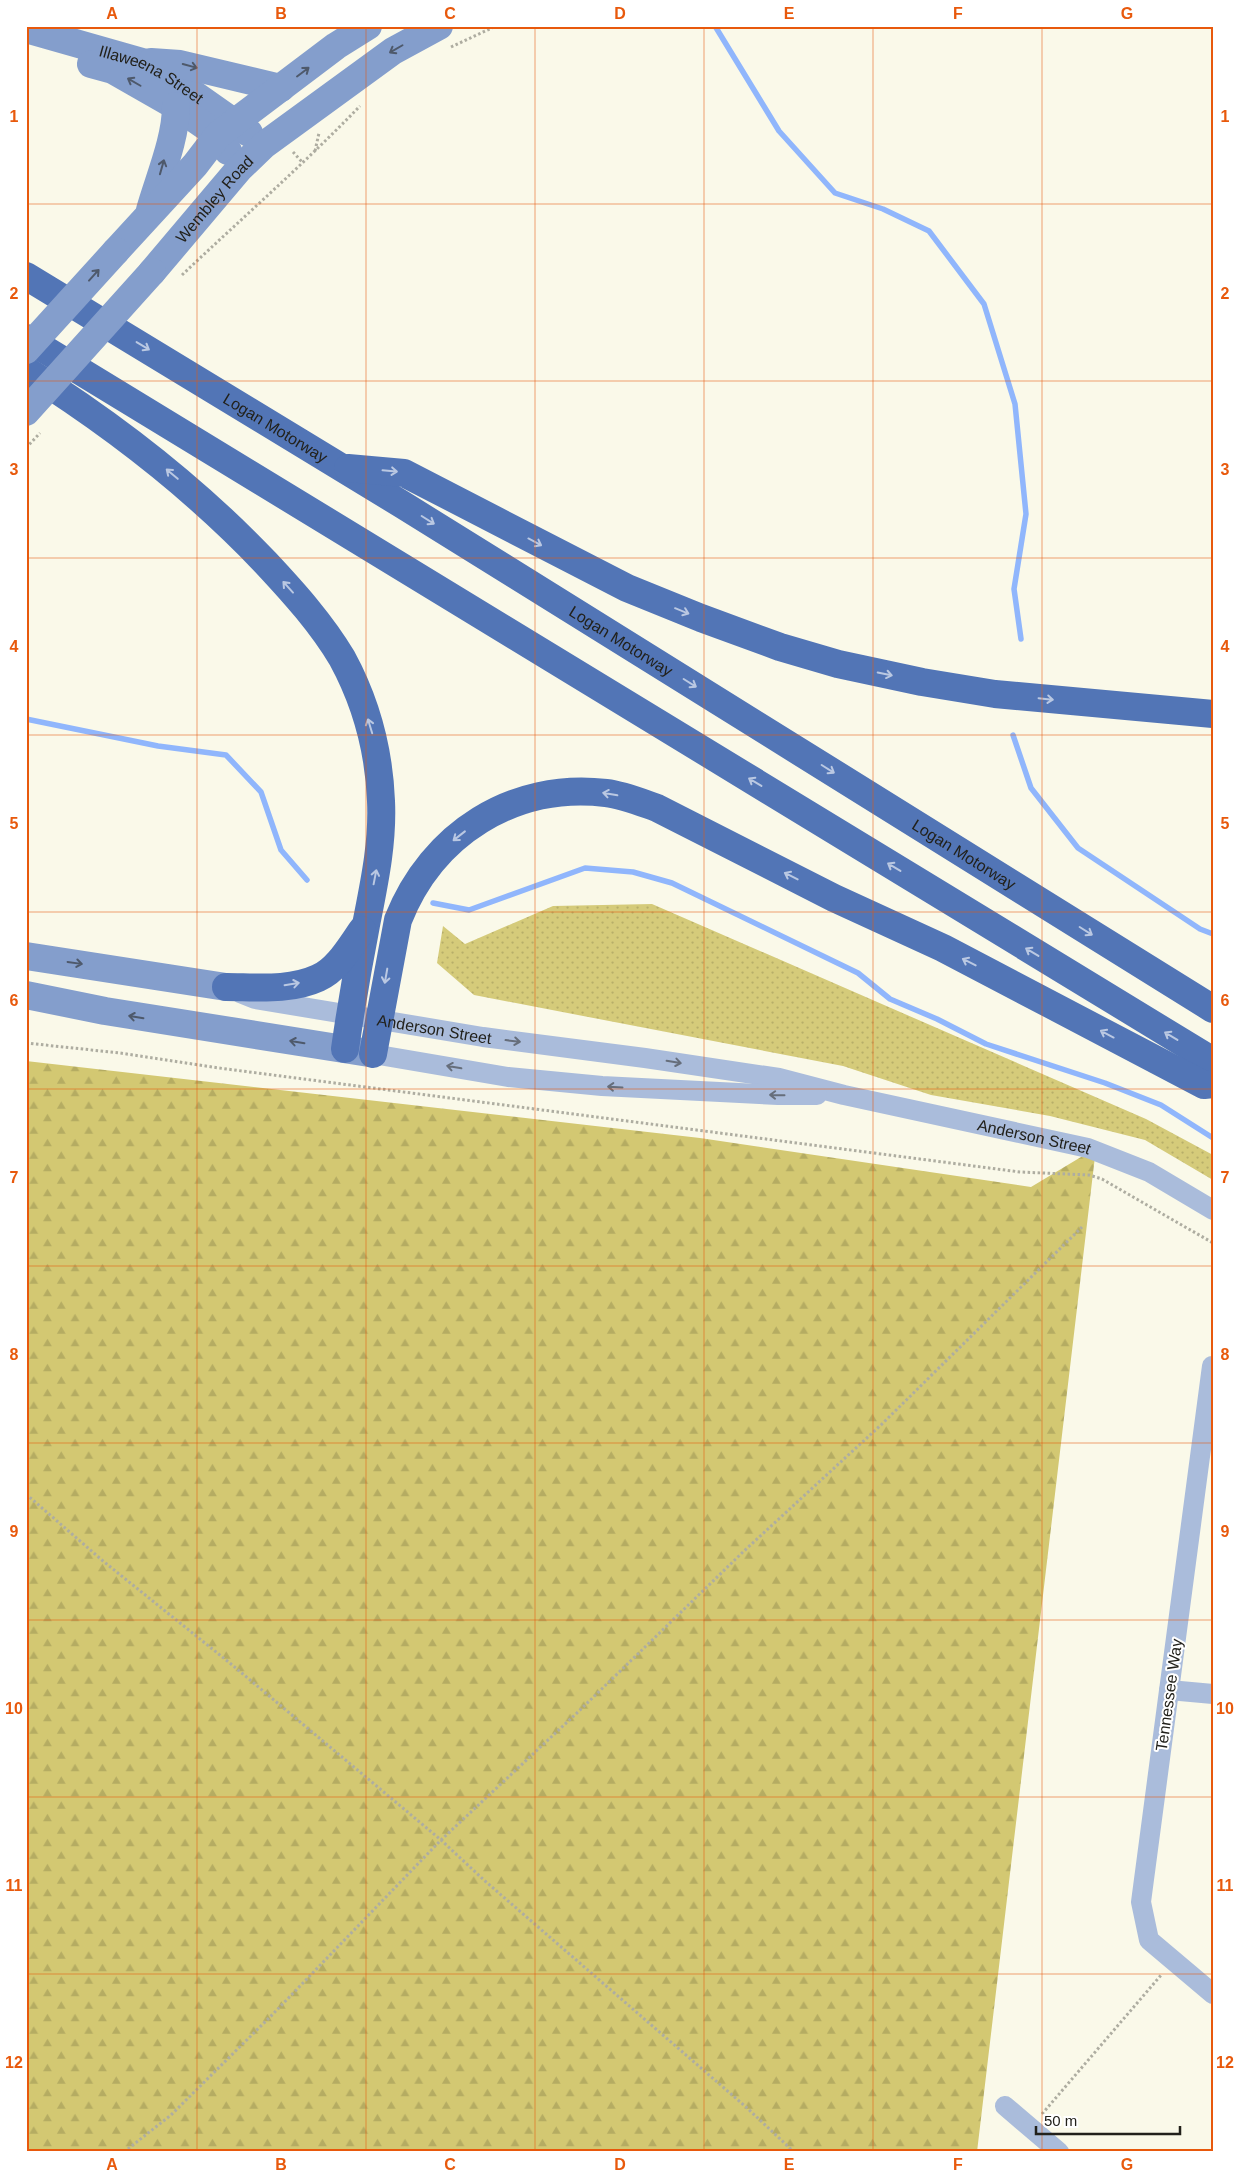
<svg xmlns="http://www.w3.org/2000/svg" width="1239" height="2178" font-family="Arial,sans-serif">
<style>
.grass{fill:url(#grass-dots)}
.forest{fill:url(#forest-firs)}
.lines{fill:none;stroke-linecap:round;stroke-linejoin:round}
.stream{stroke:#90b6fc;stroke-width:5.5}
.path{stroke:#aeada1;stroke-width:3;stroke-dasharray:2.5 2.5;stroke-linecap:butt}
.street{stroke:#aabcdb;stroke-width:20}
.secondary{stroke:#849ecc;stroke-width:28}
.highway{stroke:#5275b6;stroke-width:28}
.secondary-bridge{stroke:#849ecc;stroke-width:28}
.oneway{stroke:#4e596b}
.oneway2{stroke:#bac8e2}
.oneway3{stroke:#666e7b}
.grid{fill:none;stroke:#e8590c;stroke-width:1;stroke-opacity:0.55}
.labels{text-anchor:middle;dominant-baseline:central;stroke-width:4;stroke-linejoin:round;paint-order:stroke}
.street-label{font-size:16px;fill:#22211b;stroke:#fff}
.neatline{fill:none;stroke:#e8590c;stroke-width:2}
.grid-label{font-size:16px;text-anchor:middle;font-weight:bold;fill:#e8590c}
</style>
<defs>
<pattern id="grass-dots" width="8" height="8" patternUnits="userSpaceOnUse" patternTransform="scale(1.25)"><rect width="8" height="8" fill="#d5cb7a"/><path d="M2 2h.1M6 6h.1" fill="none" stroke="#b7ae69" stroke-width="1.8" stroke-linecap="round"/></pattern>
<pattern id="forest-firs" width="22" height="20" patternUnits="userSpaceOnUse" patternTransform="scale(1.25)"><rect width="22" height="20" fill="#d3c872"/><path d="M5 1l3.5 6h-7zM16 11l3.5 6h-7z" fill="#b5ac62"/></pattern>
</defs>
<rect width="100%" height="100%" fill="#faf9e9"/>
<path class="grass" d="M652,904L1146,1119L1213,1155V1180L1145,1140L1050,1116L931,1095L843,1066L474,995L437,963L443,926L465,944L553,906Z"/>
<path class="forest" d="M26,1061L700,1138L1031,1187L1096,1148L977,2152H26Z"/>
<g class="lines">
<path class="stream" d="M715,26L779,131L835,193L883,209L929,231L984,304L1015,404L1026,514L1014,589L1021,639
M26,719L158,746L226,755L261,792L281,850L307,880
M1013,735L1031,788L1078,848L1200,929L1213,934
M433,903L469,910L585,868L633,872L672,883L858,973L890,999L937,1019L986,1044L1105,1083L1161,1105L1213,1138"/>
<path class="path" d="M451,47L496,26
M315,151L319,133
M293,152L303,163
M182,275C241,219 303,165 360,106
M26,448L40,433
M26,1043L120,1053L219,1068L1020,1172L1089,1175L1102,1179L1213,1243
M26,1494L103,1561L231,1664L441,1840L485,1881L746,2107L794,2152
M1042,2114L1162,1974
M124,2152L171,2115L273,2014L441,1840L579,1711L744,1551L882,1424L1082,1227"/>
<g class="street">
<path id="s1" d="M240,993L255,999L483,1037L645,1058L779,1078L844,1095L1088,1148L1149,1172L1213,1210"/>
<path d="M373,1054L508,1077L602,1086L778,1095H817"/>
<path d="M1212,1366L1141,1902L1149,1940L1213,1994"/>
<path d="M1169,1690L1213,1694"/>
<path d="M1005,2106L1059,2152"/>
</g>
<g class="secondary">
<path id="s2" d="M26,29L142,62L168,76L249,133"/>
<path d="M151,62L180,64L281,88"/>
<path d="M91,64L113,70L176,106L218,135L228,151"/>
<path d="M150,210C159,178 176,139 176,106"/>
<path d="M116,251L195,165L218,135L336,46L368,26"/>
<path id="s3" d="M152,272L239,169L264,145L393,51L439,26"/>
<path d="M26,956L226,987"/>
<path d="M26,995L105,1011L369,1053"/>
</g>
<g class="highway">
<path id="s4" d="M26,276L403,505L1213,1009"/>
<path d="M26,338L1213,1061"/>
<path d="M26,370C115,426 194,487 266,563C294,593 321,623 342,658C366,702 379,751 381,801C383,843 374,884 366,925C358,966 351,1007 345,1049"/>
<path d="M348,468L404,473L627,588L701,618L780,647L838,664L922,682L995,694L1213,714"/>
<path d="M226,987C255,987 290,991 318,978C337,970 350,947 362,930"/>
<path d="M373,1054L398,920C432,834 513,782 606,793C623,795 640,802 657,808L834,898L943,948L1204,1085L1213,1084"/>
</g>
<path class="secondary-bridge" d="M26,350L116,251
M26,412L152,272"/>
</g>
<defs><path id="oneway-shaft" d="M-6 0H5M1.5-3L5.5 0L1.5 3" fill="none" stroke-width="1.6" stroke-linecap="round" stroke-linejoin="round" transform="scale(1.25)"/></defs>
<g class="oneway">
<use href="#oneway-shaft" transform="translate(396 49) rotate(150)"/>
<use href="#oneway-shaft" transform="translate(190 66) rotate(15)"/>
<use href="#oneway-shaft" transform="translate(303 72) rotate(-37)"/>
<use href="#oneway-shaft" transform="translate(134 82) rotate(-150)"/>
<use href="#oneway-shaft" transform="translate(162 167) rotate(-74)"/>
<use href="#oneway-shaft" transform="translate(94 275) rotate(-48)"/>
<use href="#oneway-shaft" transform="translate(75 963) rotate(8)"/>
<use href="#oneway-shaft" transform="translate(136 1017) rotate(-171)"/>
<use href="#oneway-shaft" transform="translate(297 1042) rotate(-171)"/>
</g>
<g class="oneway2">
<use href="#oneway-shaft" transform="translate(143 346) rotate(31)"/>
<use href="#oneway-shaft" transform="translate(390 471) rotate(5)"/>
<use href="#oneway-shaft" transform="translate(172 474) rotate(-140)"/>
<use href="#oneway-shaft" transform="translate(428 520) rotate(32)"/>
<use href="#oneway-shaft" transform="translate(535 542) rotate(28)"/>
<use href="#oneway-shaft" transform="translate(288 587) rotate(-132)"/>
<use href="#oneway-shaft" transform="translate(682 611) rotate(22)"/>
<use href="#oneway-shaft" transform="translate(885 674) rotate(12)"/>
<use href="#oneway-shaft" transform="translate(690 683) rotate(32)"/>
<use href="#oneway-shaft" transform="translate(1046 699) rotate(6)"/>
<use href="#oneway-shaft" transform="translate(370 726) rotate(-107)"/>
<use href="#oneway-shaft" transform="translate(828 769) rotate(32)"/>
<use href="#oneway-shaft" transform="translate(755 782) rotate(-149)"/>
<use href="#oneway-shaft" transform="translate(610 794) rotate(-170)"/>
<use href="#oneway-shaft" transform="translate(459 836) rotate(142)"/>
<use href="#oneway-shaft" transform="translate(894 867) rotate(-149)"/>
<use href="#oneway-shaft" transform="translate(791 876) rotate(-153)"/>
<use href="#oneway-shaft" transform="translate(375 877) rotate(-79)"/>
<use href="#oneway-shaft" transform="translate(1086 931) rotate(32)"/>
<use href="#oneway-shaft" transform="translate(1032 952) rotate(-149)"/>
<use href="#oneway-shaft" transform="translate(969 962) rotate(-153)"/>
<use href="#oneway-shaft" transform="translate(386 976) rotate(100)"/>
<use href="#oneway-shaft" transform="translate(292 984) rotate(-9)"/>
<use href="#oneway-shaft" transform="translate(1107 1034) rotate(-152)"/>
<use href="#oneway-shaft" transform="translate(1171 1036) rotate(-149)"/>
</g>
<g class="oneway3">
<use href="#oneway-shaft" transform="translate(513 1041) rotate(7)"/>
<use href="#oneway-shaft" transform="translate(674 1062) rotate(9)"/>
<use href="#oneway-shaft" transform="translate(454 1067) rotate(-170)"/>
<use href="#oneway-shaft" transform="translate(615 1087) rotate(-177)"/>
<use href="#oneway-shaft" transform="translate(777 1095) rotate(-179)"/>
</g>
<path class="grid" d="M197,26V2152M366,26V2152M535,26V2152M704,26V2152M873,26V2152M1042,26V2152M26,204H1213M26,381H1213M26,558H1213M26,735H1213M26,912H1213M26,1089H1213M26,1266H1213M26,1443H1213M26,1620H1213M26,1797H1213M26,1974H1213"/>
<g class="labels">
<g class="street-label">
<text stroke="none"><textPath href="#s2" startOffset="134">Illaweena Street</textPath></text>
<text stroke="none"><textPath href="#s3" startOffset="96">Wembley Road</textPath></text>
<text stroke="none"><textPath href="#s4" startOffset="292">Logan Motorway</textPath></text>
<text stroke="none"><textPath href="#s4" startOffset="698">Logan Motorway</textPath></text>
<text stroke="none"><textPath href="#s4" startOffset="1102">Logan Motorway</textPath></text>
<text stroke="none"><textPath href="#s1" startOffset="198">Anderson Street</textPath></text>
<text stroke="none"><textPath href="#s1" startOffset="808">Anderson Street</textPath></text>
<text transform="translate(1169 1695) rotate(-82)">Tennessee Way</text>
</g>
</g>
<rect width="1239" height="2178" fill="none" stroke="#ffffff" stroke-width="55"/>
<path d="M1036 2126v8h144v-8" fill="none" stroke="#22211b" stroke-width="2.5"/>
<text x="1044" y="2126" font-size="15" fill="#22211b" stroke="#ffffff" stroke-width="4" paint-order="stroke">50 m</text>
<rect x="28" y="28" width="1184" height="2122" class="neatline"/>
<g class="grid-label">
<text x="112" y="19">A</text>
<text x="281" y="19">B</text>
<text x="450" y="19">C</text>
<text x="620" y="19">D</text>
<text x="789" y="19">E</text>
<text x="958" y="19">F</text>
<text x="1127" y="19">G</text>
<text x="14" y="122">1</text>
<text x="1225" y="122">1</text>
<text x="14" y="299">2</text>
<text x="1225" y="299">2</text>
<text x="14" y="475">3</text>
<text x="1225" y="475">3</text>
<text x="14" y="652">4</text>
<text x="1225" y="652">4</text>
<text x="14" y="829">5</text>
<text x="1225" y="829">5</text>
<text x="14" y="1006">6</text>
<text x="1225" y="1006">6</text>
<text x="14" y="1183">7</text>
<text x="1225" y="1183">7</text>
<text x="14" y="1360">8</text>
<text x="1225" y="1360">8</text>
<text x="14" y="1537">9</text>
<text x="1225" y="1537">9</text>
<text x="14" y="1714">10</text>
<text x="1225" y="1714">10</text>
<text x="14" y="1891">11</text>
<text x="1225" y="1891">11</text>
<text x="14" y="2068">12</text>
<text x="1225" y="2068">12</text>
<text x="112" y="2170">A</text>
<text x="281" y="2170">B</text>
<text x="450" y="2170">C</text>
<text x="620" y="2170">D</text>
<text x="789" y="2170">E</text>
<text x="958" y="2170">F</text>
<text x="1127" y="2170">G</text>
</g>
</svg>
